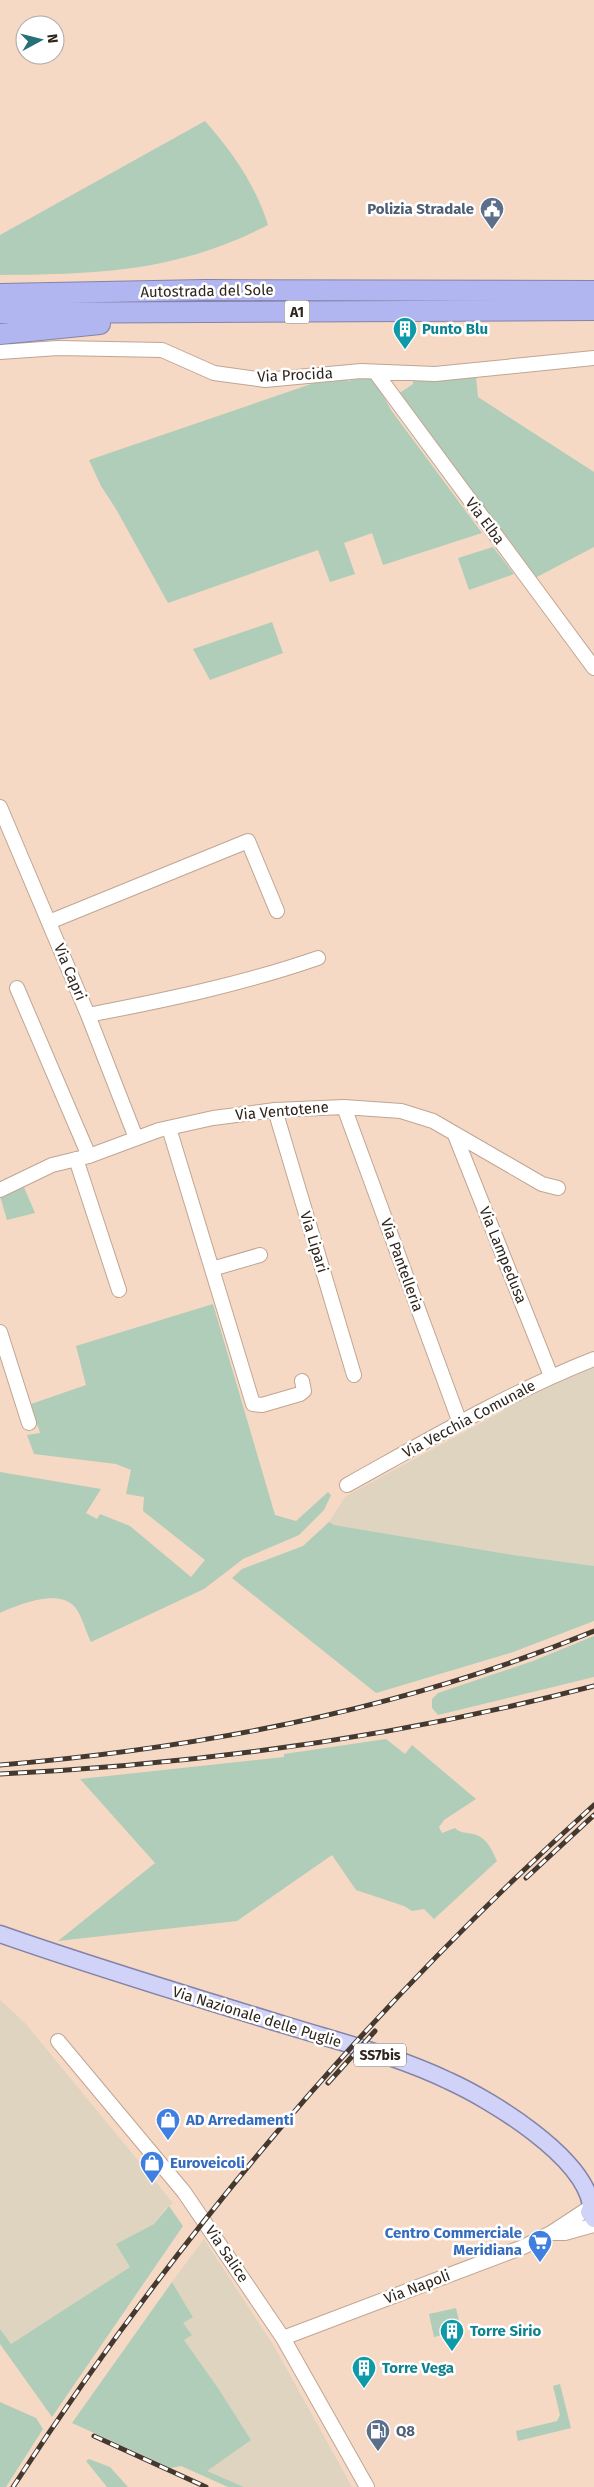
<svg xmlns="http://www.w3.org/2000/svg" width="594" height="2487" font-family="'Fira Sans',sans-serif">
<style>
.industrial{fill:#ded4bf}
.green{fill:#afcdb8}
.lines{fill:none;stroke-linecap:round;stroke-linejoin:round}
.minor-casing{stroke:#c0a592;stroke-width:16}
.major-casing{stroke:#8483a7;stroke-width:19}
.highway-casing{stroke:#8483a7;stroke-width:22}
.minor{stroke:#fff;stroke-width:14}
.major{stroke:#d0d3f7;stroke-width:16}
.highway{stroke:#b1b6f1;stroke-width:20}
.rail-casing{stroke:#45392f;stroke-width:5}
.rail{stroke:#fff;stroke-width:3;stroke-dasharray:9;stroke-linecap:butt}
.labels{text-anchor:middle;dominant-baseline:central;stroke-width:5;stroke-linejoin:round;paint-order:stroke}
.shield{fill:#fff;stroke:#6d6661;stroke-width:1}
.shield-label{font-size:14px;font-weight:bold;fill:#2f251d}
.service-label{font-size:15px;font-weight:bold;fill:#4e5e75;stroke:#fff;text-anchor:end}
.street-label{font-size:15px;fill:#2f251d;stroke:#fff}
.culture-label{font-size:15px;font-weight:bold;fill:#0d838f;stroke:#fff;text-anchor:start}
.shop-label{font-size:15px;font-weight:bold;fill:#366cbe;stroke:#fff;text-anchor:start}
</style>
<rect width="100%" height="100%" fill="#f5d9c5"/>
<path class="industrial" d="M594,1367V1566L513,1555L334,1525L329,1522L345,1497L350,1494L503,1411L505,1405Z
M0,2000L25,2023L173,2203L166,2208L154,2224L116,2244L131,2266L11,2344L0,2329Z
M204,2239L274,2346L352,2487H244L206,2471L250,2440L218,2388L184,2340L183,2323L193,2316L172,2282Z"/>
<path class="green" d="M205,121C233,153 255,184 268,225C176,272 101,274 0,275V235Z
M346,376L348,381L365,377L374,379L391,410L482,533L383,565L372,533L344,543L355,574L330,582L318,550L168,603L116,509L101,486L89,460L320,381Z
M476,376L478,397L594,472V547L535,578L398,394L413,384V380Z
M493,547L514,574L469,590L458,558Z
M272,622L283,653L210,680L193,649Z
M23,1185L35,1213L7,1220L0,1196Z
M213,1304L275,1515L296,1521L328,1492L331,1495L324,1510L299,1535L243,1559L204,1589L91,1642C86,1632 82,1616 75,1607C58,1588 18,1605 0,1613V1472L101,1489L86,1513L97,1519L100,1514L130,1526L191,1577L205,1560L143,1511L144,1497L126,1494L131,1470L116,1464L34,1454L27,1435L40,1433L31,1404L86,1385L76,1346Z
M329,1522L334,1525L513,1555L594,1566V1621L513,1652L376,1693L232,1578L242,1569L303,1546Z
M594,1636V1677L438,1715L432,1708V1699L438,1693L533,1661Z
M386,1739L405,1754L412,1745L476,1799L444,1820L439,1827L442,1833L455,1828C462,1834 465,1832 473,1834C487,1837 492,1850 497,1861L434,1919L424,1909L412,1911L404,1906L356,1890L332,1855L237,1921L58,1941L155,1863L80,1779L284,1757V1754Z
M169,2206L183,2226L52,2417L0,2344V2329L11,2344L130,2267L116,2244L154,2224Z
M172,2282L193,2317L183,2323L192,2335L184,2340L218,2388L251,2440L207,2471L244,2487H228L181,2466L171,2468L72,2423Z
M456,2308L461,2330L434,2337L429,2314Z
M560,2384L571,2428L518,2441L516,2431L557,2421L560,2415L553,2386Z
M0,2402L36,2418L43,2429L6,2487H0Z
M89,2459L110,2467L128,2487H107L86,2461Z"/>
<g class="lines">
<defs>
<path id="minor" d="M0,352L58,348L162,350L214,373L265,380L361,371L435,374L594,358
M376,373L594,668
M0,807L88,1015L136,1138
M49,922L248,841L277,911
M17,988L89,1156
M88,1015C166,1000 243,984 318,958
M344,1107L460,1423
M275,1110L354,1375
M169,1128L253,1404L262,1405L300,1394L304,1391L302,1381
M455,1135L551,1376
M76,1159L119,1290
M0,1190L52,1165L89,1156L159,1130L213,1118L275,1110L344,1107L401,1111L433,1121L542,1184L558,1188
M212,1269L260,1255
M0,1332L29,1423
M347,1485C428,1440 508,1393 594,1359
M58,2041L184,2192L283,2338L367,2487
M554,2233H565L594,2225
M283,2338L523,2247L551,2233L589,2208"/>
<path id="major" d="M0,1934C94,1967 190,1996 285,2025C340,2042 397,2056 449,2081C491,2100 583,2156 591,2205
M594,2201L589,2212L594,2219"/>
<path id="highway" d="M0,294L205,290L594,291
M0,313L594,310
M0,334L100,324"/>
</defs>
<use href="#minor" class="minor-casing"/>
<use href="#major" class="major-casing"/>
<use href="#highway" class="highway-casing"/>
<use href="#minor" class="minor"/>
<use href="#major" class="major"/>
<use href="#highway" class="highway"/>
<defs>
<path id="rail" d="M0,1765C203,1748 405,1709 594,1631
M0,1774C201,1764 399,1737 594,1686
M526,1878L594,1815
M328,2083L375,2031
M94,2436L206,2487
M13,2487C177,2235 370,2007 594,1805"/>
</defs>
<use href="#rail" class="rail-casing"/>
<use href="#rail" class="rail"/>
</g>
<defs>
<symbol id="civic-pin" viewBox="-11 -11 22 30"><path d="M0 17L-7.5 6A9.5 9.5 0 1 1 7.5 6Z" fill="#5c6f8a" stroke="#fff"/><path d="M-.6-6.5H3V-4.5H.6V-3L4-1V1h2V6H-6V1h2V-1L-.6-3ZM-1.2 2.5V6h2.4V2.5Z" fill="#fff"/></symbol>
<symbol id="building-pin" viewBox="-11 -11 22 30"><path d="M0 17L-7.5 6A9.5 9.5 0 1 1 7.5 6Z" fill="#0f9aa8" stroke="#fff"/><path d="M-4-6H4V6H1V3H-1V6H-4ZM-2.5-4.3h1.7v1.8h-1.7ZM.8-4.3h1.7v1.8H.8ZM-2.5-1h1.7V.8h-1.7ZM.8-1h1.7V.8H.8Z" fill="#fff"/></symbol>
<symbol id="shop-pin" viewBox="-11 -11 22 30"><path d="M0 17L-7.5 6A9.5 9.5 0 1 1 7.5 6Z" fill="#3f7fe0" stroke="#fff"/><path d="M-5-2.5h2.3a2.7 3.5 0 0 1 5.4 0H5L5.5 6h-11ZM-1.5-2.5h3a1.5 2.3 0 0 0-3 0Z" fill="#fff"/></symbol>
<symbol id="supermarket-pin" viewBox="-11 -11 22 30"><path d="M0 17L-7.5 6A9.5 9.5 0 1 1 7.5 6Z" fill="#3f7fe0" stroke="#fff"/><path d="M-6-5.5h2.5l.6 2H6L4.5 2H-2.5L-4.4-4H-6ZM-1.5 3.2a1.3 1.3 0 1 0 .1 0ZM3 3.2a1.3 1.3 0 1 0 .1 0Z" fill="#fff"/></symbol>
<symbol id="fuel-pin" viewBox="-11 -11 22 30"><path d="M0 17L-7.5 6A9.5 9.5 0 1 1 7.5 6Z" fill="#5c6f8a" stroke="#fff"/><path d="M-5.5-6h7V0h2V4h1.3V-2.5L3-4.5l.8-.8L6-3V5H2.5V1h-1V6h-7ZM-4.2-4.7v3.2H.2V-4.7Z" fill="#fff"/></symbol>
</defs>
<g fill-rule="evenodd">
<use href="#civic-pin" x="478" y="195" width="28" height="38"/>
<use href="#building-pin" x="391" y="315" width="28" height="38"/>
<use href="#shop-pin" x="154" y="2106" width="28" height="38"/>
<use href="#shop-pin" x="138" y="2149" width="28" height="38"/>
<use href="#supermarket-pin" x="526" y="2228" width="28" height="38"/>
<use href="#building-pin" x="438" y="2317" width="28" height="38"/>
<use href="#building-pin" x="350" y="2354" width="28" height="38"/>
<use href="#fuel-pin" x="364" y="2417" width="28" height="38"/>
</g>
<g class="labels">
<g class="shield">
<rect x="284.5" y="300.5" width="25" height="23" rx="4"/>
<rect x="354" y="2043.5" width="52" height="23" rx="4"/>
</g>
<g class="shield-label">
<text x="297" y="312">A1</text>
<text x="380" y="2055">SS7bis</text>
</g>
<g class="service-label">
<text x="474" y="209">Polizia Stradale</text>
<text x="396" y="2431" text-anchor="start">Q8</text>
</g>
<g class="street-label">
<text transform="translate(207 291) rotate(-1)">Autostrada del Sole</text>
<text transform="translate(295 375) rotate(-3)">Via Procida</text>
<text transform="translate(485 521) rotate(53)">Via Elba</text>
<text transform="translate(70 972) rotate(67)">Via Capri</text>
<text transform="translate(282 1111) rotate(-5)">Via Ventotene</text>
<text transform="translate(314 1242) rotate(73)">Via Lipari</text>
<text transform="translate(503 1255) rotate(68)">Via Lampedusa</text>
<text transform="translate(402 1265) rotate(70)">Via Pantelleria</text>
<text transform="translate(469 1419) rotate(-28)">Via Vecchia Comunale</text>
<text transform="translate(257 2017) rotate(17)">Via Nazionale delle Puglie</text>
<text transform="translate(227 2254) rotate(56)">Via Salice</text>
<text transform="translate(417 2287) rotate(-21)">Via Napoli</text>
</g>
<g class="culture-label">
<text x="422" y="329">Punto Blu</text>
<text x="470" y="2331">Torre Sirio</text>
<text x="382" y="2368">Torre Vega</text>
</g>
<g class="shop-label">
<text x="186" y="2120">AD Arredamenti</text>
<text x="170" y="2163">Euroveicoli</text>
<text x="522" y="2233" text-anchor="end">Centro Commerciale<tspan x="522" dy="17">Meridiana</tspan></text>
</g>
</g>
<g transform="translate(40 40) rotate(83)"><circle r="24" fill="#ffffff" stroke="#aca8a5"/>
<path d="M0-4L9 19L0 12L-9 19Z" fill="#267176"/>
<text y="-8" font-size="14" font-weight="bold" text-anchor="middle" fill="#2f251d">N</text>
</g>
</svg>
